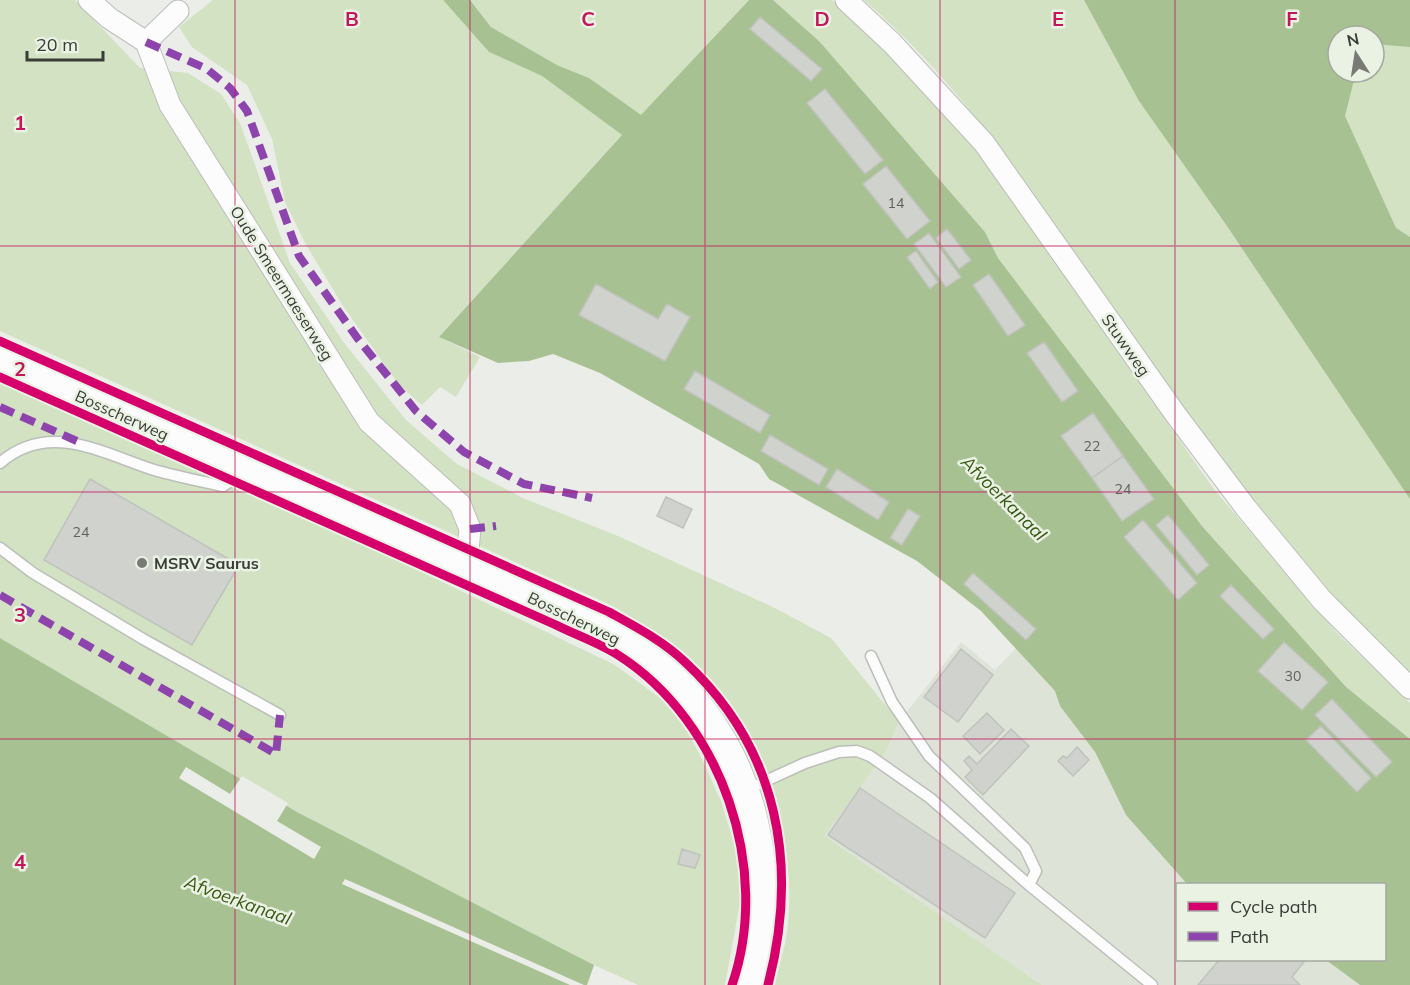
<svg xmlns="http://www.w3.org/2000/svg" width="1410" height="985" font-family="Mulish,sans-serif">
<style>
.built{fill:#dde4d7}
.green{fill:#d2e2c3;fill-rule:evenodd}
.water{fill:#a8c193}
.pier{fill:#ebeee8}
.building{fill:#d0d2cd;stroke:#c0c3bd;stroke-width:1.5}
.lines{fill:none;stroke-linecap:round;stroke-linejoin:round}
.service-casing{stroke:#bcbfb9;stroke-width:13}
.minor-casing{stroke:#bcbfb9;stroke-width:23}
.tertiary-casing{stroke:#bcbfb9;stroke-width:29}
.service{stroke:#fcfcfc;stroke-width:10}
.minor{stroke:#fcfcfc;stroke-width:21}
.tertiary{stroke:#fcfcfc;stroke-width:27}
.quiet{stroke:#8e44ad;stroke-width:8;stroke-dasharray:15 8;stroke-linecap:butt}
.cycleway-casing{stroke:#eaf2e4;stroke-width:13}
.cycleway{stroke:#d6006c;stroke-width:9}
.grid{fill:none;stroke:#c2185b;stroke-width:1.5;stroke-opacity:0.55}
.poi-dot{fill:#777a75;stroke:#eaf2e4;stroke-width:2}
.labels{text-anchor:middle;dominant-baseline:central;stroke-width:5;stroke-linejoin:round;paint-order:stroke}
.number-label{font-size:14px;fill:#5f625c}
.street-label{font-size:16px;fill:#393c37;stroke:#eaf2e4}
.poi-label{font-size:16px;font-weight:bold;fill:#393c37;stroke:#eaf2e4;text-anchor:start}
.water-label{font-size:18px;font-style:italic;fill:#385712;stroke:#eaf2e4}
.grid-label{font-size:20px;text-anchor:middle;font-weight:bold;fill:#c2185b;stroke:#eaf2e4;stroke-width:5;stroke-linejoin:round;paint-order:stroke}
</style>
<rect width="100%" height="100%" fill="#ebeee8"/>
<path class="built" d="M961,642L995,670L1016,648L1055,691L1060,706L1092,747L1126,815L1187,884H1178V960H1326L1360,985H1042L823,836L885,753L899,722Z"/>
<path class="green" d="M0,0H75L140,68L188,73L221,94L240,123L290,263L345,344L406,420L457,464L523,498L618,536L775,608L831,638L899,722L885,753L824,836L1042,985H775C778,967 785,949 787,932C799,844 765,738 704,674C678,646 645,626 613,606L0,331Z
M213,0H443L489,52L542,76L622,135L439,337L480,357L456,397L440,387L422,405L399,385L343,306L305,243L285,202L272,139L247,85L192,47L179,27Z
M470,0H749L641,116L589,78L557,65L491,27Z
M773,0H832L879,44L973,144L1213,488L1337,633L1410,703V739L1346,688L1202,526L998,258L985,232L820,42Z
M864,0H1410V673C1387,651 1363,630 1341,608C1257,519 1186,413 1116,313C1040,203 966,88 864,0ZM1338,36H1374V72H1338Z
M0,381L236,489L357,541L615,665L660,698L684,725L702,759L721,801L737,853L742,892L725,985H638L594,965L297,812L0,638Z"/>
<path class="water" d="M443,0H470L491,27L557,65L589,78L641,115L749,0H773L820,42L985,232L998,258L1202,526L1346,687L1410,739V985H1360L1326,960H1384V884H1187L1126,815L1095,752L1060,706L1055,691L981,611L917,561L769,479L759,464L600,373L553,354L529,361L498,363L439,337L622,135L542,76L489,52Z
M1084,0H1410V47L1374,44V36H1338V72H1356L1345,116L1396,228L1410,237V499L1227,226L1139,101Z
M0,638L297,812L594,965L587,985H0Z"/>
<path class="pier" d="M186,767L230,794L242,776L288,803L277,821L321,847L314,859L179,778Z
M345,879L584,985H570L342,884Z"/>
<path class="building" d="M760,17L822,69L811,81L750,29Z
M825,89L883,160L865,174L807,103Z
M886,166L930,221L907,239L863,184Z
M947,229L971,260L959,269L936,238Z
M929,233L961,277L946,287L914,244Z
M916,251L938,282L930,289L907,257Z
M989,274L1025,325L1008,336L973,285Z
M596,284L658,319L667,304L690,317L665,361L579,315Z
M1044,342L1078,391L1062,402L1027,353Z
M695,371L770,415L760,433L684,389Z
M1093,413L1123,456L1092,478L1061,436Z
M770,435L828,469L819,485L761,451Z
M1123,456L1154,499L1122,521L1092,478Z
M837,469L889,502L878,520L826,487Z
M90,479L239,565L192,645L44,560Z
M666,497L692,509L683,528L657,516Z
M908,509L920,516L902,545L890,538Z
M1168,515L1209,565L1197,575L1156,525Z
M1143,520L1197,583L1178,600L1124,537Z
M973,573L1036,629L1026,640L964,584Z
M1231,585L1274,629L1263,639L1220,596Z
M1284,642L1328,682L1302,710L1258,671Z
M961,649L993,675L958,722L924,697Z
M1332,699L1392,762L1376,777L1315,715Z
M987,713L1004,730L980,754L963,736Z
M1321,726L1371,778L1357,792L1306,740Z
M1011,729L1029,746L983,795L965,777L972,770L964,761L969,756L977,764Z
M1077,747L1089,760L1073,776L1058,761L1063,756L1067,758Z
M860,788L1015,893L985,938L828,835Z
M682,849L700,855L695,868L678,864Z
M1219,960H1301L1304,962L1292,977L1300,985H1198Z"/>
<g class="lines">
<defs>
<path id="service" d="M0,463C48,421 100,452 151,469C174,476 199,481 223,486L232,480L240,467
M0,548L33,573L143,639L280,715
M871,656L892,702L929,756L1025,848L1036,871L1029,885
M746,790L805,763L839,752L857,751L870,756L930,798L1029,885L1152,985"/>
<path id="minor" d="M89,0L109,18L146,42L170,105L369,422L460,504L470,529L468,550L463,564
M846,0L892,43L984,143L1176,415L1246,508L1322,600L1410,688
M146,42L178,11"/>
<path id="tertiary" d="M0,359C81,395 161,432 242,468C328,506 416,541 500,582C557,610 624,633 671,676C754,751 783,879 749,985"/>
</defs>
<use href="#service" class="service-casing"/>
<use href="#minor" class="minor-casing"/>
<use href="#tertiary" class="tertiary-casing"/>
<use href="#service" class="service"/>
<use href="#minor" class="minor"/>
<use href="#tertiary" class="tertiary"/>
<path class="quiet" d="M146,42L207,69L230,88L247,111L299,256L358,339L416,411L464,452L524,484L592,498
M0,407L79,442
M470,529L496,526
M0,595L276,754L280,715"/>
<defs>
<path id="cycleway" d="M0,341L609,612C636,627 663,641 685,662C779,749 799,866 768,985
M0,377L556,625C576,635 599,643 618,655C722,721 772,869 732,985"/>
</defs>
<use href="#cycleway" class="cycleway-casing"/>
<use href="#cycleway" class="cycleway"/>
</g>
<path class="grid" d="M235,0V985M470,0V985M705,0V985M940,0V985M1175,0V985M0,246H1410M0,492H1410M0,739H1410"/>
<circle class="poi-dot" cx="142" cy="563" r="6"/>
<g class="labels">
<g class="number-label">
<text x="896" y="203">14</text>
<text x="1092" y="446">22</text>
<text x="1123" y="489">24</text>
<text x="81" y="532">24</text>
<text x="1293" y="676">30</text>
</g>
<g class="street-label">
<text transform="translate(282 283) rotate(58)">Oude Smeermaeserweg</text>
<text transform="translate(1126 345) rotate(55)">Stuwweg</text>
<text transform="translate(122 415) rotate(24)">Bosscherweg</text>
<text transform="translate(574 618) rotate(26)">Bosscherweg</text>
</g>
<g class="poi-label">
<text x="154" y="563">MSRV Saurus</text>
</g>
<g class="water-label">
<text transform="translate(1004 498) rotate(45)">Afvoerkanaal</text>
<text transform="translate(238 900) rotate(20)">Afvoerkanaal</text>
</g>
</g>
<g class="grid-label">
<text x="352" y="26">B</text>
<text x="588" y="26">C</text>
<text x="822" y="26">D</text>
<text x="1058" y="26">E</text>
<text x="1292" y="26">F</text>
<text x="20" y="130">1</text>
<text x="20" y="376">2</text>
<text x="20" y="622">3</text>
<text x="20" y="869">4</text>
</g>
<rect x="1176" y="883" width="210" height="78" fill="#eaf2e4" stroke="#a3a99f" stroke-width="1.5"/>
<rect x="1188" y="902" width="30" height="9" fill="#d6006c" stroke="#a3a99f" stroke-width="1.5"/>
<text x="1230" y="913" font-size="18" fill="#393c37">Cycle path</text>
<rect x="1188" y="932" width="30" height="9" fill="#8e44ad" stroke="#a3a99f" stroke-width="1.5"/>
<text x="1230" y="943" font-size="18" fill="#393c37">Path</text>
<g transform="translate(1356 54) rotate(348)"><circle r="28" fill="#eaf2e4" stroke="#a3a99f" stroke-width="1.5"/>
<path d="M0-4.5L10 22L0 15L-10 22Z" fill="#777a75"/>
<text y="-9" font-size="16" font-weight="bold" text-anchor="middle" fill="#393c37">N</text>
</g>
<path d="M27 51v9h76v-9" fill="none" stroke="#393c37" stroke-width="3"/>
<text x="36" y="51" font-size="18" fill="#393c37" stroke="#eaf2e4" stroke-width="4.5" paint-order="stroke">20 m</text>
</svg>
